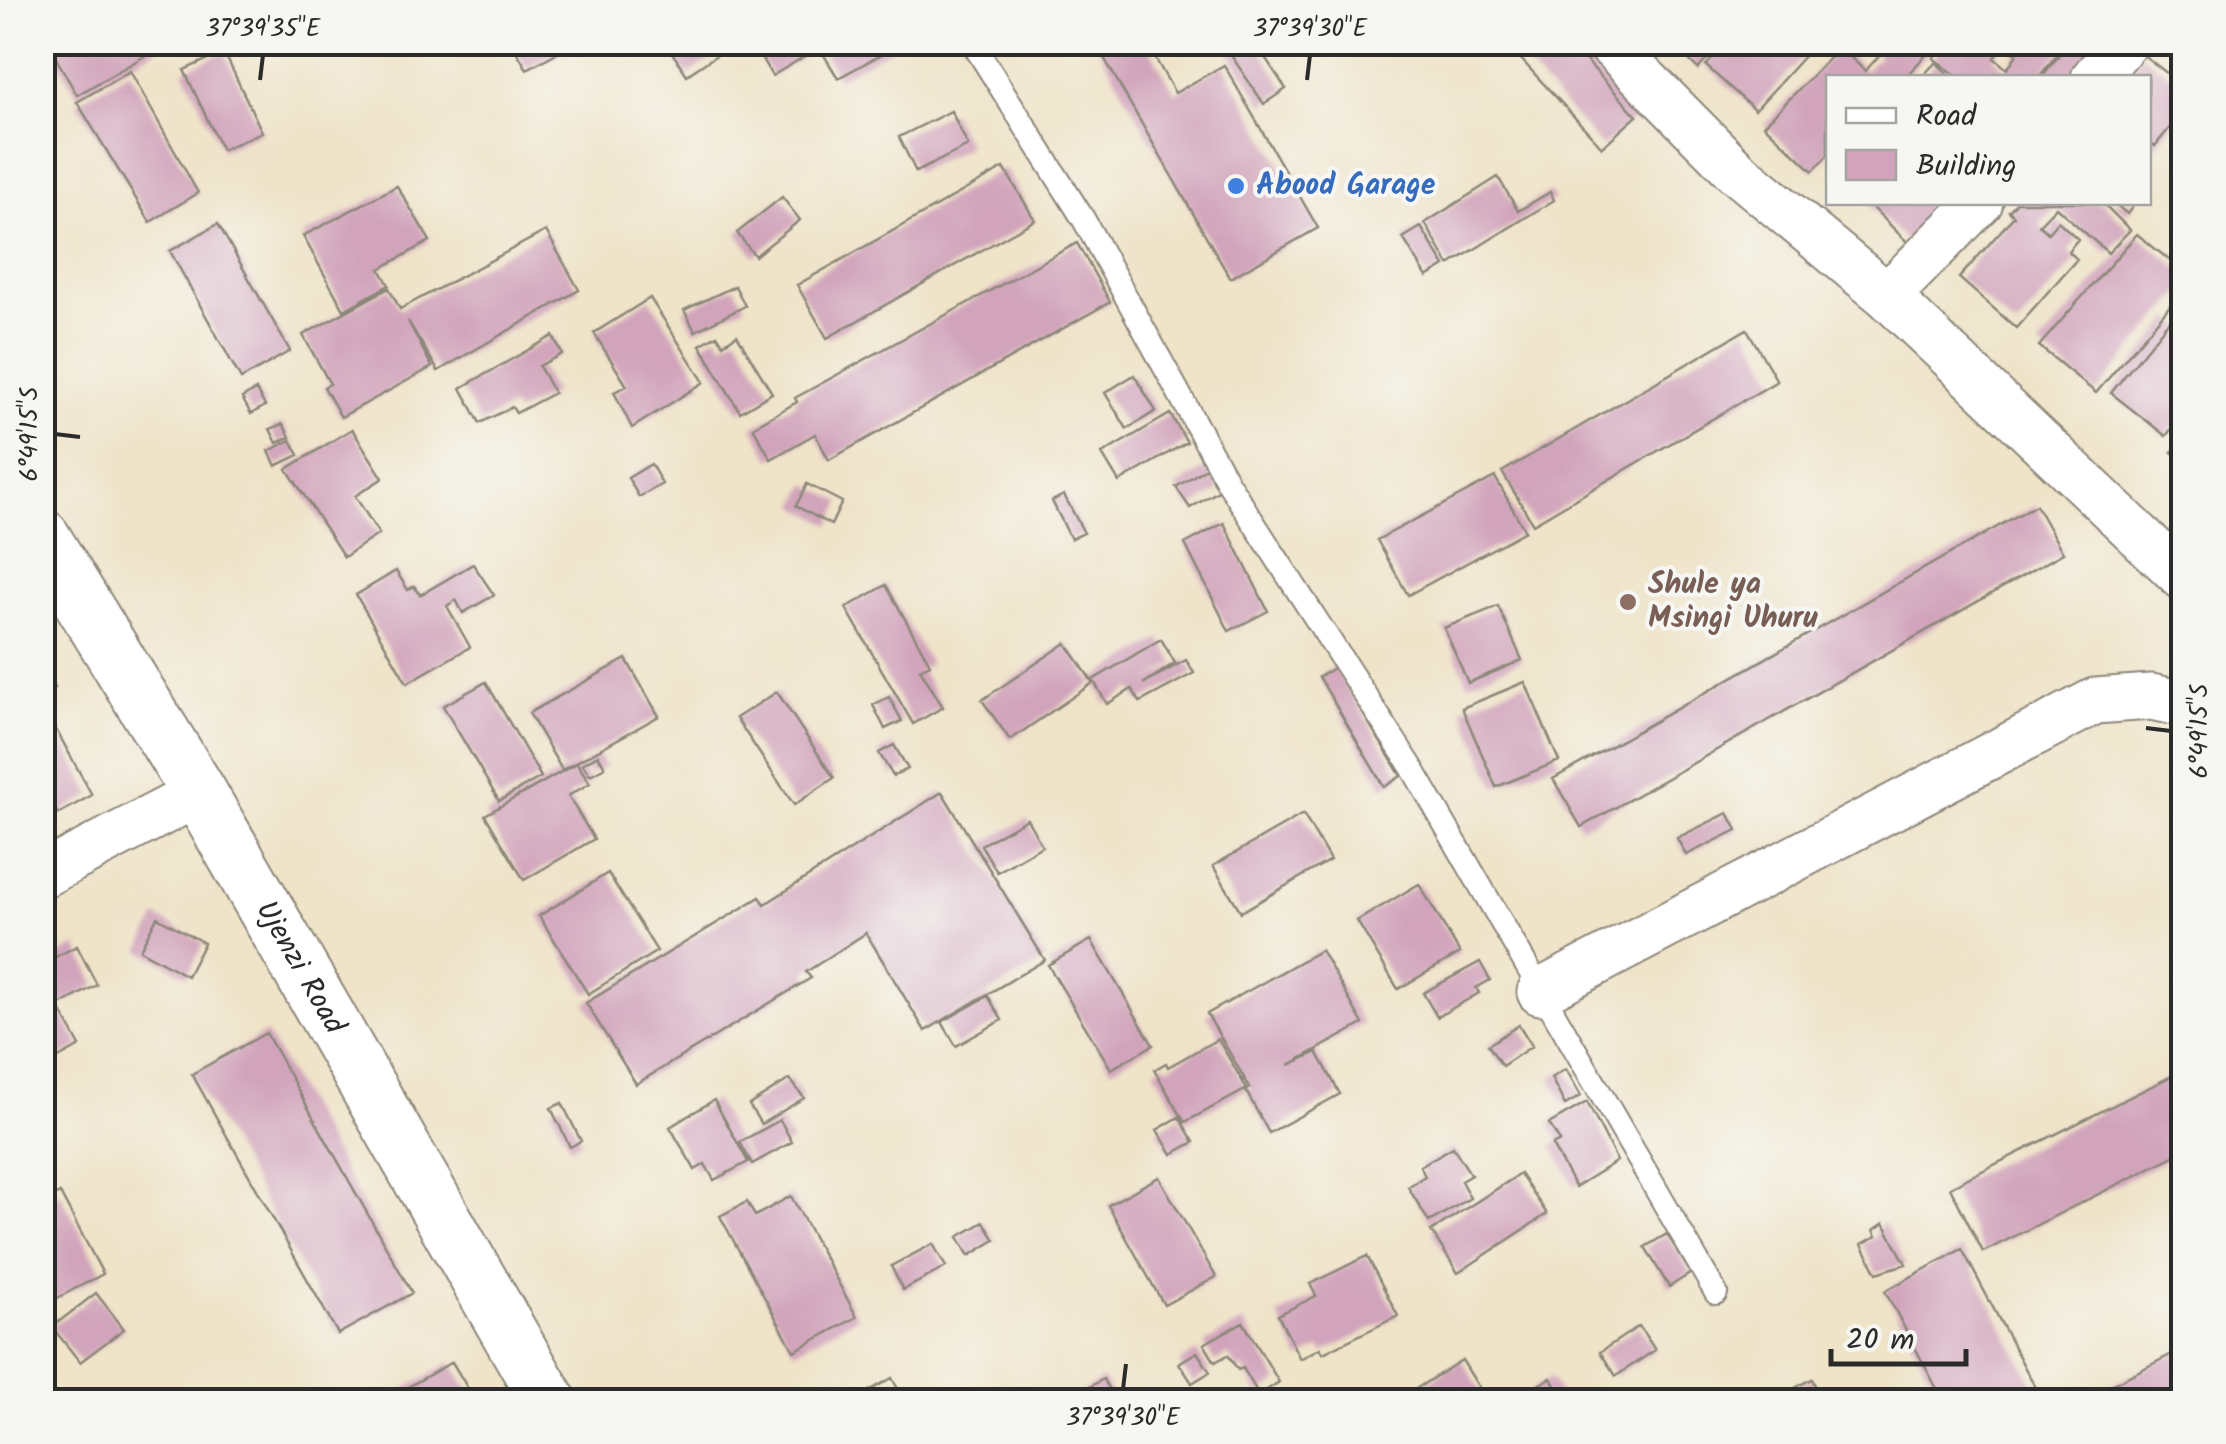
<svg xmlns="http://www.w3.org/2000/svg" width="2226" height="1444" font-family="Kalam,sans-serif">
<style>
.building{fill:#d1a4bb;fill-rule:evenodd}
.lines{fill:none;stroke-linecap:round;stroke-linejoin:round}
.lane-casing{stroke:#8d877a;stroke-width:26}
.street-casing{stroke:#8d877a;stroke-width:49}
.secondary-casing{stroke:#8d877a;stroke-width:59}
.lane{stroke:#fff;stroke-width:22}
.street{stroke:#fff;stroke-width:45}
.secondary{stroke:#fff;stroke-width:55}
.ticks{fill:none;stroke:#2b2b2b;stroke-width:4}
.shop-dot{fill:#3f7fe0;stroke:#f6f6f2;stroke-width:4}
.education-dot{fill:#8d6e63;stroke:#f6f6f2;stroke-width:4}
.labels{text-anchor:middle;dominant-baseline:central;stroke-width:8;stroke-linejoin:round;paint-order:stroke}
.shop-label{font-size:30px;font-weight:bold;fill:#366cbe;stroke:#f6f6f2;text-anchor:start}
.education-label{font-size:30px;font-weight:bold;fill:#785e54;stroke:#f6f6f2;text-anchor:start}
.street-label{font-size:30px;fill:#2b2b2b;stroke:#f6f6f2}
.neatline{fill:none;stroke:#2b2b2b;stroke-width:4}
.ticks-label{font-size:25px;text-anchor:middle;fill:#2b2b2b}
</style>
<rect width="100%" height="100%" fill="#f6f6f2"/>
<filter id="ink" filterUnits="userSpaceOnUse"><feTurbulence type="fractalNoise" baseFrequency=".01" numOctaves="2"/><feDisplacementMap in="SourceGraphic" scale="20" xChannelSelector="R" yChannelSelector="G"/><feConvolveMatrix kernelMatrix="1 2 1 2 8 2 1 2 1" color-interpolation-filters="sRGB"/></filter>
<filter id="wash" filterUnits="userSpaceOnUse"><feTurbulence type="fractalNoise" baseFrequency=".0048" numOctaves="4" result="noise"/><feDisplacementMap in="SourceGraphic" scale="40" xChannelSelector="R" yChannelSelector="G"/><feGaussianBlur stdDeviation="2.25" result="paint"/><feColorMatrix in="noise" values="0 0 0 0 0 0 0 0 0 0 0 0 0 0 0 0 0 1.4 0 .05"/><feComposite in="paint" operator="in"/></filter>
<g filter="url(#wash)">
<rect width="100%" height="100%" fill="#efe3c8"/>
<g id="blocks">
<path class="building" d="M47,42H169L77,95Z
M511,42H558L562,50L527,69Z
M665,42H736L687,75Z
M752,42H804L810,53L772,76Z
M816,42H904L838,78Z
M1095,42H1146L1175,93L1224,65L1318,228L1230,278Z
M1229,42H1255L1286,89L1264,104L1224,45Z
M1538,42H1569L1637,116L1602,147L1520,58Z
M1682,42H1723L1698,69L1687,58L1692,52Z
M1727,42H1817L1755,110L1706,66Z
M1865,42H1916L1927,54L1904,78H1828V155L1813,171L1764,125L1840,47L1865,71L1879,56Z
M1947,42H2067L2038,78H1960L1933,58ZM2004,45L2017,54L2007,69L1994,58Z
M2069,42H2100L2071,78H2041Z
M224,52L262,132L222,150L184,70Z
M2142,54L2172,77L2177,71L2184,77V110L2155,146L2148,141V78H2123Z
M1936,62L1952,78H1921Z
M130,71L198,193L150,222L77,102Z
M951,111L968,146L916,172L899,137Z
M1004,168L1035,220L827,338L797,285Z
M1498,177L1518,211L1550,192L1554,200L1449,265L1425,223Z
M397,186L430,241L380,269L389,285L344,310L303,236Z
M782,197L800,220L755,256L737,233Z
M1867,202H1951L1909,244Z
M2017,202H2102L2130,230L2108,253L2056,207L2039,225L2048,233L2058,221L2078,239L2068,251L2077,259L2016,328L1959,278L2014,216L2009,211Z
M2113,202H2136L2127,214Z
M218,224L290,351L241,379L170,251Z
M1421,227L1445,266L1427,277L1403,238Z
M546,231L579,290L438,371L408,321L432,367L341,417L324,387L330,384L303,335L389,288L400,309Z
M2137,234L2184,272V289L2096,393L2039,346Z
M1077,243L1110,302L829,460L815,434L771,459L753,427L797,402L795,398Z
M735,286L745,306L695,331L684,310Z
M650,298L704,382L632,428L614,392L627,386L594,333Z
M2171,318L2184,328V413L2166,436L2111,393Z
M1747,329L1777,381L1533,524L1502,472Z
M717,335L723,344L737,335L772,393L740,412L700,345Z
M553,336L562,354L539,366L554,393L516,413L512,407L480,423L461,388Z
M1134,375L1156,411L1127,429L1105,393Z
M256,390L265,406L251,414L242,398Z
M1170,414L1187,442L1119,482L1102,454Z
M283,424L290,437L277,443L270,429Z
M352,429L383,478L355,496L379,534L344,557L287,469Z
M291,440L299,455L276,466L269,451Z
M2184,440V462L2172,452Z
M651,464L662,484L639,497L628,478Z
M1206,468L1220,490L1190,508L1176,487Z
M1495,477L1525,531L1408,595L1377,540Z
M807,484L842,502L831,525L796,506Z
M1064,495L1084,533L1071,539L1052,501Z
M2036,505L2063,553L1581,827L1553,779Z
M1224,523L1268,611L1229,631L1185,544Z
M473,564L494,595L463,613L456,600L447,606L470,647L407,683L356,595L396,571L408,590L414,586L420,595Z
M886,585L930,664L920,669L943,707L913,724L846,608Z
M1498,606L1522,660L1468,683L1444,628Z
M1161,639L1175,663L1143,684L1186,660L1194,673L1140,702L1132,689L1107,704L1093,680Z
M1066,643L1093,683L1010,740L982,700Z
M626,659L659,716L562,770L529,713Z
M42,662L55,688L42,695Z
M1335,667L1401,776L1384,787L1319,677Z
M486,682L541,777L499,801L443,706Z
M1525,682L1559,761L1496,787L1462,708Z
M777,692L834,778L794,805L736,718Z
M889,697L902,721L885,729L873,705Z
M42,704L92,795L58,814L42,785Z
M894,745L908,769L893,776L879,753Z
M598,755L605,767L590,775L582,764Z
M577,763L590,783L568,796L594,839L524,880L485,815Z
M942,792L1045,960L925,1031L866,933L806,972L811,978L636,1084L586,1003L760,897L765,904Z
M1728,813L1737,830L1686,855L1677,838Z
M1303,814L1330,860L1241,912L1213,866Z
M1027,819L1042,846L997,872L981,845Z
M608,873L657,951L588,994L539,916Z
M1419,884L1460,953L1398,989L1357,921Z
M157,917L204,943L187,976L140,950Z
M1091,940L1153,1045L1111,1069L1048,965Z
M77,946L97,985L58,1006L80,1046L42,1067V978L49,988L42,964Z
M1321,950L1363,1024L1289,1065L1317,1052L1340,1094L1269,1133L1246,1091L1250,1088L1207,1014Z
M1480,962L1490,980L1476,988L1479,993L1437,1017L1423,993Z
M988,996L1002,1020L956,1046L942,1022Z
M1519,1025L1532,1046L1502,1066L1488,1045Z
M266,1033L412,1293L338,1334L192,1074Z
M1218,1039L1247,1089L1185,1122L1154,1070L1166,1063L1168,1067Z
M1566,1069L1581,1096L1565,1105L1551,1078Z
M2184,1070V1151L1983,1252L1950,1187Z
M790,1079L804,1098L761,1124L749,1105Z
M714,1100L748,1162L714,1180L705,1164L695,1170L670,1127Z
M1587,1102L1617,1161L1575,1187L1552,1145L1560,1141L1549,1124Z
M562,1103L581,1141L570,1147L551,1108Z
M1179,1117L1194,1142L1172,1154L1157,1130Z
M780,1120L792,1142L752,1164L740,1142Z
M1453,1147L1471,1175L1461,1181L1470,1198L1429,1222L1408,1187L1425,1176L1420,1166Z
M1520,1174L1547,1214L1458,1273L1431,1231Z
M1159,1177L1216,1277L1164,1305L1108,1205Z
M60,1193L103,1274L42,1306V1202Z
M791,1196L857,1317L794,1351L720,1216L747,1202L755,1216Z
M984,1222L995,1240L969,1256L958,1237Z
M1884,1223L1906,1264L1877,1273L1862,1244L1877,1236L1874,1230Z
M1667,1234L1691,1273L1669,1287L1645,1247Z
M933,1244L946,1267L903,1290L891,1266Z
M1962,1249L2043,1402H1944L1885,1291Z
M1367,1256L1398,1316L1323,1353L1320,1348L1300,1359L1278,1315L1316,1296L1310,1284Z
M96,1293L124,1329L80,1362L52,1327Z
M1243,1322L1279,1382L1259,1395L1243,1368L1238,1370L1228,1355L1215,1362L1204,1344Z
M1639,1326L1655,1350L1616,1376L1600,1352Z
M2184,1348V1402H2078Z
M1197,1352L1210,1372L1192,1383L1179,1363Z
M1462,1360L1488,1402H1395Z
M452,1362L476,1402H382Z
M892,1378L905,1402H850Z
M1551,1378L1564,1402H1538L1531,1389Z
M1103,1379L1116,1402H1065Z
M1812,1379L1823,1402H1800L1793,1389Z"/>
</g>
</g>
<g filter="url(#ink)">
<use href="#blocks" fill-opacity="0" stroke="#8d877a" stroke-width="2.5"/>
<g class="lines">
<defs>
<path id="lane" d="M972,42L1084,220L1228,483L1411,766L1716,1293"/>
<path id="street" d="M1608,42L1736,171L1887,296L2184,578
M2094,78L2125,42
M1887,296L1980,202
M42,875L199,793
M1540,992L2095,701L2151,697L2184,704"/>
<g id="secondary">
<path id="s1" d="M42,537L199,793L549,1402"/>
</g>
</defs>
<use href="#lane" class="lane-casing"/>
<use href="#street" class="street-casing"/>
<use href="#secondary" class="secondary-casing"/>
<use href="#lane" class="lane"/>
<use href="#street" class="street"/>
<use href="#secondary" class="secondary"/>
</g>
</g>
<path class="ticks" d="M260,80L263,55M1307,80L1310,55M55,434L80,437M2146,728L2171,731M1123,1389L1126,1364"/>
<circle class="shop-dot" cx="1236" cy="186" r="10"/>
<circle class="education-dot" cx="1628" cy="602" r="10"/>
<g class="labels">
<g class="shop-label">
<text x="1256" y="186">Abood Garage</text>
</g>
<g class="education-label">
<text x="1648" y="585">Shule ya<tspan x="1648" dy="34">Msingi Uhuru</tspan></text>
</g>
<g class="street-label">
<text stroke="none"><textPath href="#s1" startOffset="502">Ujenzi Road</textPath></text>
</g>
</g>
<rect width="2226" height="1444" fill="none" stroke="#f6f6f2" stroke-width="110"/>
<rect x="1826" y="75" width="325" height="130" fill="#f6f6f2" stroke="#a5a5a2" stroke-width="2.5"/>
<rect x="1846" y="108" width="50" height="15" fill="#ffffff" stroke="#a5a5a2" stroke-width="2.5"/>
<text x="1916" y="125" font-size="30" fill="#2b2b2b">Road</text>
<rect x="1846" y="150" width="50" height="30" fill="#d1a4bb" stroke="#a5a5a2" stroke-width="2.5"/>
<text x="1916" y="175" font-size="30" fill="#2b2b2b">Building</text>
<path d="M1831 1349v15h135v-15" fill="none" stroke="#2b2b2b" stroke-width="5"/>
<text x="1846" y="1349" font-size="30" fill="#2b2b2b" stroke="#f6f6f2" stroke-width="8" paint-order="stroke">20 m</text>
<rect x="55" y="55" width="2116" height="1334" class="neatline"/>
<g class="ticks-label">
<text x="263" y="36">37°39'35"E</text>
<text x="1310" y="36">37°39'30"E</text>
<text transform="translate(28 434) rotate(-90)" y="9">6°49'15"S</text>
<text transform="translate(2198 731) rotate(-90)" y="9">6°49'15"S</text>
<text x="1123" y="1425">37°39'30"E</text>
</g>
</svg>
